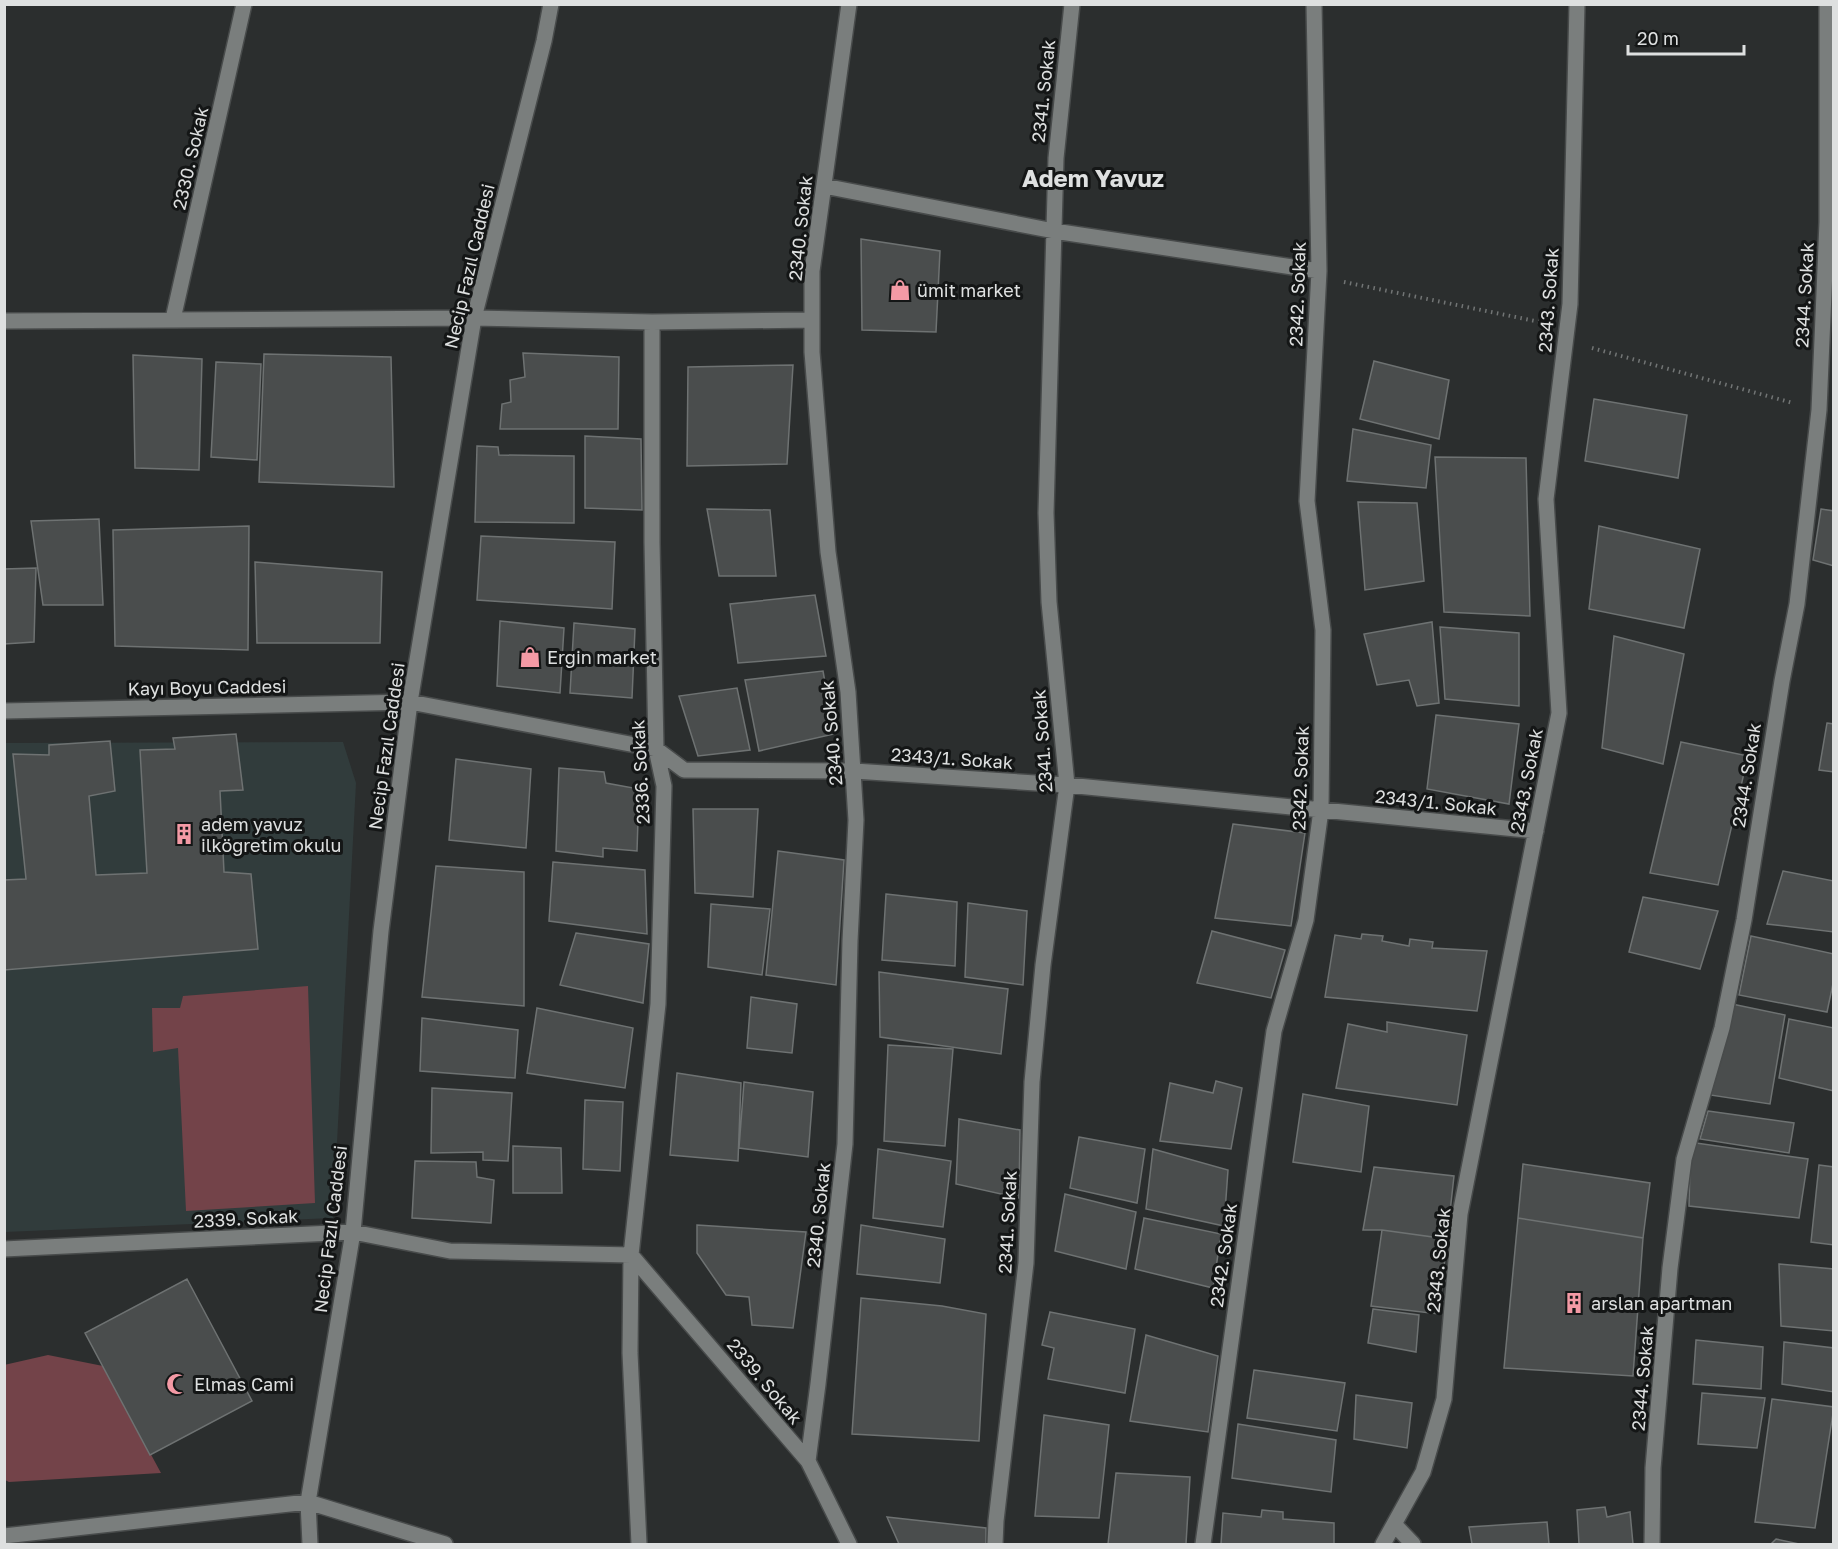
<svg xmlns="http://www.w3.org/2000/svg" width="1838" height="1549" font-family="'Golos Text',sans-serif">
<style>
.built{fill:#313c3c}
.green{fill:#734349}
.building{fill:#4a4d4d;stroke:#6e7272;stroke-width:1.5}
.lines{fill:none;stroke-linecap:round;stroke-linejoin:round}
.minor-casing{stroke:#484b4b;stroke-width:18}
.path{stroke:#727575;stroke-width:4;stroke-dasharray:1.5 4.5;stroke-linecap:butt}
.minor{stroke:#7a7e7d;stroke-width:15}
.labels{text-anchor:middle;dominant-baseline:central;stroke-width:6;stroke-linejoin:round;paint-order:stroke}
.street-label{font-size:18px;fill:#dee0e0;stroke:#141616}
.poi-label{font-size:18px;fill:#dee0e0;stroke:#141616;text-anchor:start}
.district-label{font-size:24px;font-weight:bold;fill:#dee0e0;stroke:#141616}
</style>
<rect width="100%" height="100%" fill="#2b2e2e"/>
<path class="built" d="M343,742L356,783L333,1218L5,1232L4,743Z"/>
<path class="green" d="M308,986L315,1203L186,1211L178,1048L153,1052L152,1008H180L183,996Z
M48,1355L103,1366L161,1473L9,1482L5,1480L4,1365Z"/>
<path class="building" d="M861,239L940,251L936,332L862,330Z
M523,353L619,357L618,429H500L502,404L511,402L510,380L525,377Z
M264,354L391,357L394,487L259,482Z
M133,355L202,359L199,470L135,468Z
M1374,361L1449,380L1439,439L1360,419Z
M216,362L261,364L257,460L211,457Z
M793,365L787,464L687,466L688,367Z
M1594,399L1687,415L1678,478L1585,461Z
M1353,429L1431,445L1426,488L1347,481Z
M585,436L641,439L642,510L585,508Z
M477,446L498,447L499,455L574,456V523L475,522Z
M1435,457L1526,458L1530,616L1444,612Z
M1358,502L1417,503L1424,581L1365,590Z
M707,509L770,510L776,576H719Z
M1821,509L1834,511V566L1813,560Z
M99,519L103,605H43L31,521Z
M249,526L248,650L115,646L113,530Z
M1599,526L1700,549L1684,628L1589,609Z
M481,536L615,542L612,609L477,600Z
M255,562L382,572L380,643H257Z
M36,568L34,642L4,644V569Z
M815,595L826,656L738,663L730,604Z
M500,621L564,628L560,693L497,686Z
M1432,622L1439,703L1417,706L1409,680L1377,685L1364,634Z
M574,623L635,629L632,698L570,693Z
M1440,627L1519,633V706L1445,699Z
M1614,636L1684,654L1663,764L1602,748Z
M823,671L834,734L759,751L745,680Z
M737,688L750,750L698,756L679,696Z
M1436,715L1519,724L1509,804L1427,789Z
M1827,723L1834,724V772L1819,770Z
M236,734L243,790L220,791L224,872L251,874L258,949L4,970V880L26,879L13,754L49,755V745L110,741L115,791L89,796L96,875L147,873L140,750L175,749L173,738Z
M1681,742L1748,756L1718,885L1650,873Z
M456,759L531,769L526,848L449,840Z
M559,768L604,772L606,783L639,789L637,851L603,848V857L556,851Z
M693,809H758L753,897L695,893Z
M1233,824L1305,833L1291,926L1215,918Z
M778,851L844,860L836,985L766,975Z
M553,862L645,870L647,934L549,921Z
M436,866L524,872V1006L422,997Z
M1783,871L1834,881V932L1767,924Z
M886,894L957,902L955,966L882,960Z
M1643,897L1718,911L1700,969L1629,952Z
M968,903L1027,911L1023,985L965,977Z
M711,904L770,909L762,975L708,967Z
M1212,931L1285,950L1271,998L1197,983Z
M576,933L649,944L643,1003L560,985Z
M1362,934L1383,936L1382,941L1409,946L1410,939L1433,942L1432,948L1487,951L1477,1011L1325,997L1335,935L1361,939Z
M1751,936L1834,954V979L1827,1012L1739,995Z
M879,972L1008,989L1001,1054L880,1037Z
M751,997L797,1004L792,1053L747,1048Z
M1732,1004L1785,1015L1770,1104L1710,1095Z
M537,1008L633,1028L625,1088L527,1073Z
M422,1018L518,1030L515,1078L420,1071Z
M1789,1019L1834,1028V1091L1779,1078Z
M1387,1022L1467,1035L1457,1105L1336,1088L1348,1024L1387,1032Z
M888,1045L953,1049L945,1146L884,1141Z
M677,1073L741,1083L738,1161L670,1155Z
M1216,1081L1242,1088L1231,1149L1160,1141L1170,1083L1213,1093Z
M744,1082L813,1092L808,1157L739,1148Z
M432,1088L512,1093L508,1161L483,1160V1152L431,1153Z
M1303,1094L1369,1106L1361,1172L1293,1162Z
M585,1100L623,1102L620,1171L583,1169Z
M1708,1111L1794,1123L1789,1153L1700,1139Z
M959,1119L1020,1130L1019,1198L956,1184Z
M1079,1137L1145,1149L1137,1203L1070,1188Z
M1696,1143L1808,1159L1799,1218L1689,1206L1690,1164Z
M513,1146L561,1148L562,1193H513Z
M878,1149L951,1161L943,1227L873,1218Z
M1153,1149L1228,1170L1224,1226L1146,1209Z
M415,1161L476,1162L477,1177L494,1180L491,1223L412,1218Z
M1523,1164L1650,1183L1643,1238L1518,1218Z
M1819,1165L1834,1167V1245L1811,1242Z
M1374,1167L1454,1176L1447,1239L1382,1230H1363Z
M1065,1194L1136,1212L1126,1269L1055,1251Z
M1144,1218L1221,1234L1213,1288L1135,1269Z
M1518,1218L1643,1238L1633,1376L1504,1368Z
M697,1225L806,1232L793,1328L752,1325L749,1297L726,1295L697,1253Z
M861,1225L945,1239L940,1283L857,1274Z
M1382,1230L1447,1239L1439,1314L1371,1306Z
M1779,1264L1834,1269V1331L1781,1326Z
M187,1279L252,1401L150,1455L85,1333Z
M861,1298L942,1306L986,1314L979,1441L852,1434Z
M1373,1309L1419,1315L1416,1352L1368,1343Z
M1050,1312L1135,1329L1125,1393L1048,1379L1054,1348L1042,1345Z
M1146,1335L1218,1356L1208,1432L1130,1421Z
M1696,1340L1763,1347L1761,1389L1693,1384Z
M1784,1342L1834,1348V1392L1782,1384Z
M1254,1370L1345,1383L1337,1431L1247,1418Z
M1702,1393L1765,1398L1757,1448L1698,1444Z
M1356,1395L1412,1403L1407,1448L1354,1439Z
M1772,1399L1834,1407L1815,1528L1755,1522Z
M1044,1415L1109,1425L1099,1518L1035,1516Z
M1238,1424L1336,1440L1331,1492L1232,1478Z
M1116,1473L1190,1477L1186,1544H1108Z
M1605,1507L1607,1517L1630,1512L1633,1544H1579L1577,1510Z
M1262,1510L1283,1512V1519L1334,1523V1544H1221L1223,1513L1261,1517Z
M887,1517L986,1528V1544H899Z
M1547,1522L1549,1544H1472L1469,1527Z
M1776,1539L1799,1544H1771Z"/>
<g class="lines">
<defs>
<path id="minor" d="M824,186L1054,231L1319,271
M173,319L244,4
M4,321L474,318L652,322L812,320
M4,711L410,702L656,749L684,770L854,771L1067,785L1536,831
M4,1249L353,1232L450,1251L631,1255L658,1004L664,786L656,749L652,542V322
M808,1461L818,1384L845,1144L850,941L856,820L848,692L828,552L812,352V271L849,4
M1394,1524L1413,1544
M4,1536L308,1502L445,1544
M310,1544L308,1502L353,1232L381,931L410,702L474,318L544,41L551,4
M639,1544L630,1353L631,1255L808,1461L849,1544
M995,1544L996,1521L1026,1263L1032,1082L1043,965L1067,785L1049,602L1046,513L1056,158L1072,4
M1203,1544L1274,1031L1306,920L1321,810L1323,630L1307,501L1319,271L1314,4
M1383,1544L1423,1472L1444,1399L1460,1214L1559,713L1546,499L1570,304L1577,4
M1652,1544L1653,1468L1670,1268L1684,1159L1722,1028L1744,920L1782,681L1797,604L1819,410L1827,222V4"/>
</defs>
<use href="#minor" class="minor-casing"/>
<path class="path" d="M1344,282L1540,322
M1592,348L1793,403"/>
<use href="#minor" class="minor"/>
</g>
<defs>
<symbol id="shop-bare" viewBox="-9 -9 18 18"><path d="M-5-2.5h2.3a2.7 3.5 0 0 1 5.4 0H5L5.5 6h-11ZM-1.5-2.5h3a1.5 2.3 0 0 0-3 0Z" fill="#f49aa5" stroke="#141616" stroke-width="2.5" paint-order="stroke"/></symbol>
<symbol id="building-bare" viewBox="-9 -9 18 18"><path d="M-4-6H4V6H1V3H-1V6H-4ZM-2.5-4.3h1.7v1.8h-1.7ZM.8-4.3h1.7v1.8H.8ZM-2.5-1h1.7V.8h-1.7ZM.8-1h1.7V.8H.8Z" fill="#f49aa5" stroke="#141616" stroke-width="2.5" paint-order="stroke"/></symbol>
<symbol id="mosque-bare" viewBox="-9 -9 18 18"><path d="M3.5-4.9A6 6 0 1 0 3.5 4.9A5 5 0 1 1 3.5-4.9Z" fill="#f49aa5" stroke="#141616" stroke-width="2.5" paint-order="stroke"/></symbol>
</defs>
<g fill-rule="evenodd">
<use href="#shop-bare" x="885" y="275" width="30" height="30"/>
<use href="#shop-bare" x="515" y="642" width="30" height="30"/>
<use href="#building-bare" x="169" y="819" width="30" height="30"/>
<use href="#building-bare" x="1559" y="1288" width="30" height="30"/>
<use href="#mosque-bare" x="162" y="1369" width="30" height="30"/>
</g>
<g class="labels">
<g class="street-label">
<text transform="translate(1043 91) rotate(-84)">2341. Sokak</text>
<text transform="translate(190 158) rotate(-77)">2330. Sokak</text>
<text transform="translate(800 228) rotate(-84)">2340. Sokak</text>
<text transform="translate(469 266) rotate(-77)">Necip Fazıl Caddesi</text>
<text transform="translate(1297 294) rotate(-88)">2342. Sokak</text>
<text transform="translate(1804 295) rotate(-87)">2344. Sokak</text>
<text transform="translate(1548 300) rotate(-86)">2343. Sokak</text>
<text transform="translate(207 687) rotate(-1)">Kayı Boyu Caddesi</text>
<text transform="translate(831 733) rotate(-95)">2340. Sokak</text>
<text transform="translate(1042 741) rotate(-94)">2341. Sokak</text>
<text transform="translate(386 746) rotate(-82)">Necip Fazıl Caddesi</text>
<text transform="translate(952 758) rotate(4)">2343/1. Sokak</text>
<text transform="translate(640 772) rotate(-93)">2336. Sokak</text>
<text transform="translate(1746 775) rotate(-81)">2344. Sokak</text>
<text transform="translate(1300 778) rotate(-88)">2342. Sokak</text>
<text transform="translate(1526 780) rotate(-79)">2343. Sokak</text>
<text transform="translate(1436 802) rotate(6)">2343/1. Sokak</text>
<text transform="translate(818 1215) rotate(-84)">2340. Sokak</text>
<text transform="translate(246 1218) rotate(-3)">2339. Sokak</text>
<text transform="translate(1007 1222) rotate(-87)">2341. Sokak</text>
<text transform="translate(330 1229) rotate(-83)">Necip Fazıl Caddesi</text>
<text transform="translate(1223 1255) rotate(-82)">2342. Sokak</text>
<text transform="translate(1438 1260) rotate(-84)">2343. Sokak</text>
<text transform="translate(1642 1378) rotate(-85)">2344. Sokak</text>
<text transform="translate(765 1381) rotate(50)">2339. Sokak</text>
</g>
<g class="poi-label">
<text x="917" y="290">ümit market</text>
<text x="547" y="657">Ergin market</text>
<text x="201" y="824">adem yavuz<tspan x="201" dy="21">ilköğretim okulu</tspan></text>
<text x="1591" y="1303">arslan apartman</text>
<text x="194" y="1384">Elmas Cami</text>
</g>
<g class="district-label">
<text x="1093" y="177">Adem Yavuz</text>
</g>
</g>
<rect width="1838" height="1549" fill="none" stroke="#dee0e0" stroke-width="12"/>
<path d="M1628 45v9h116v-9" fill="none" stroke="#dee0e0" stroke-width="3"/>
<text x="1637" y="45" font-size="18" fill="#dee0e0" stroke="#141616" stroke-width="4.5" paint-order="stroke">20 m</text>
</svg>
